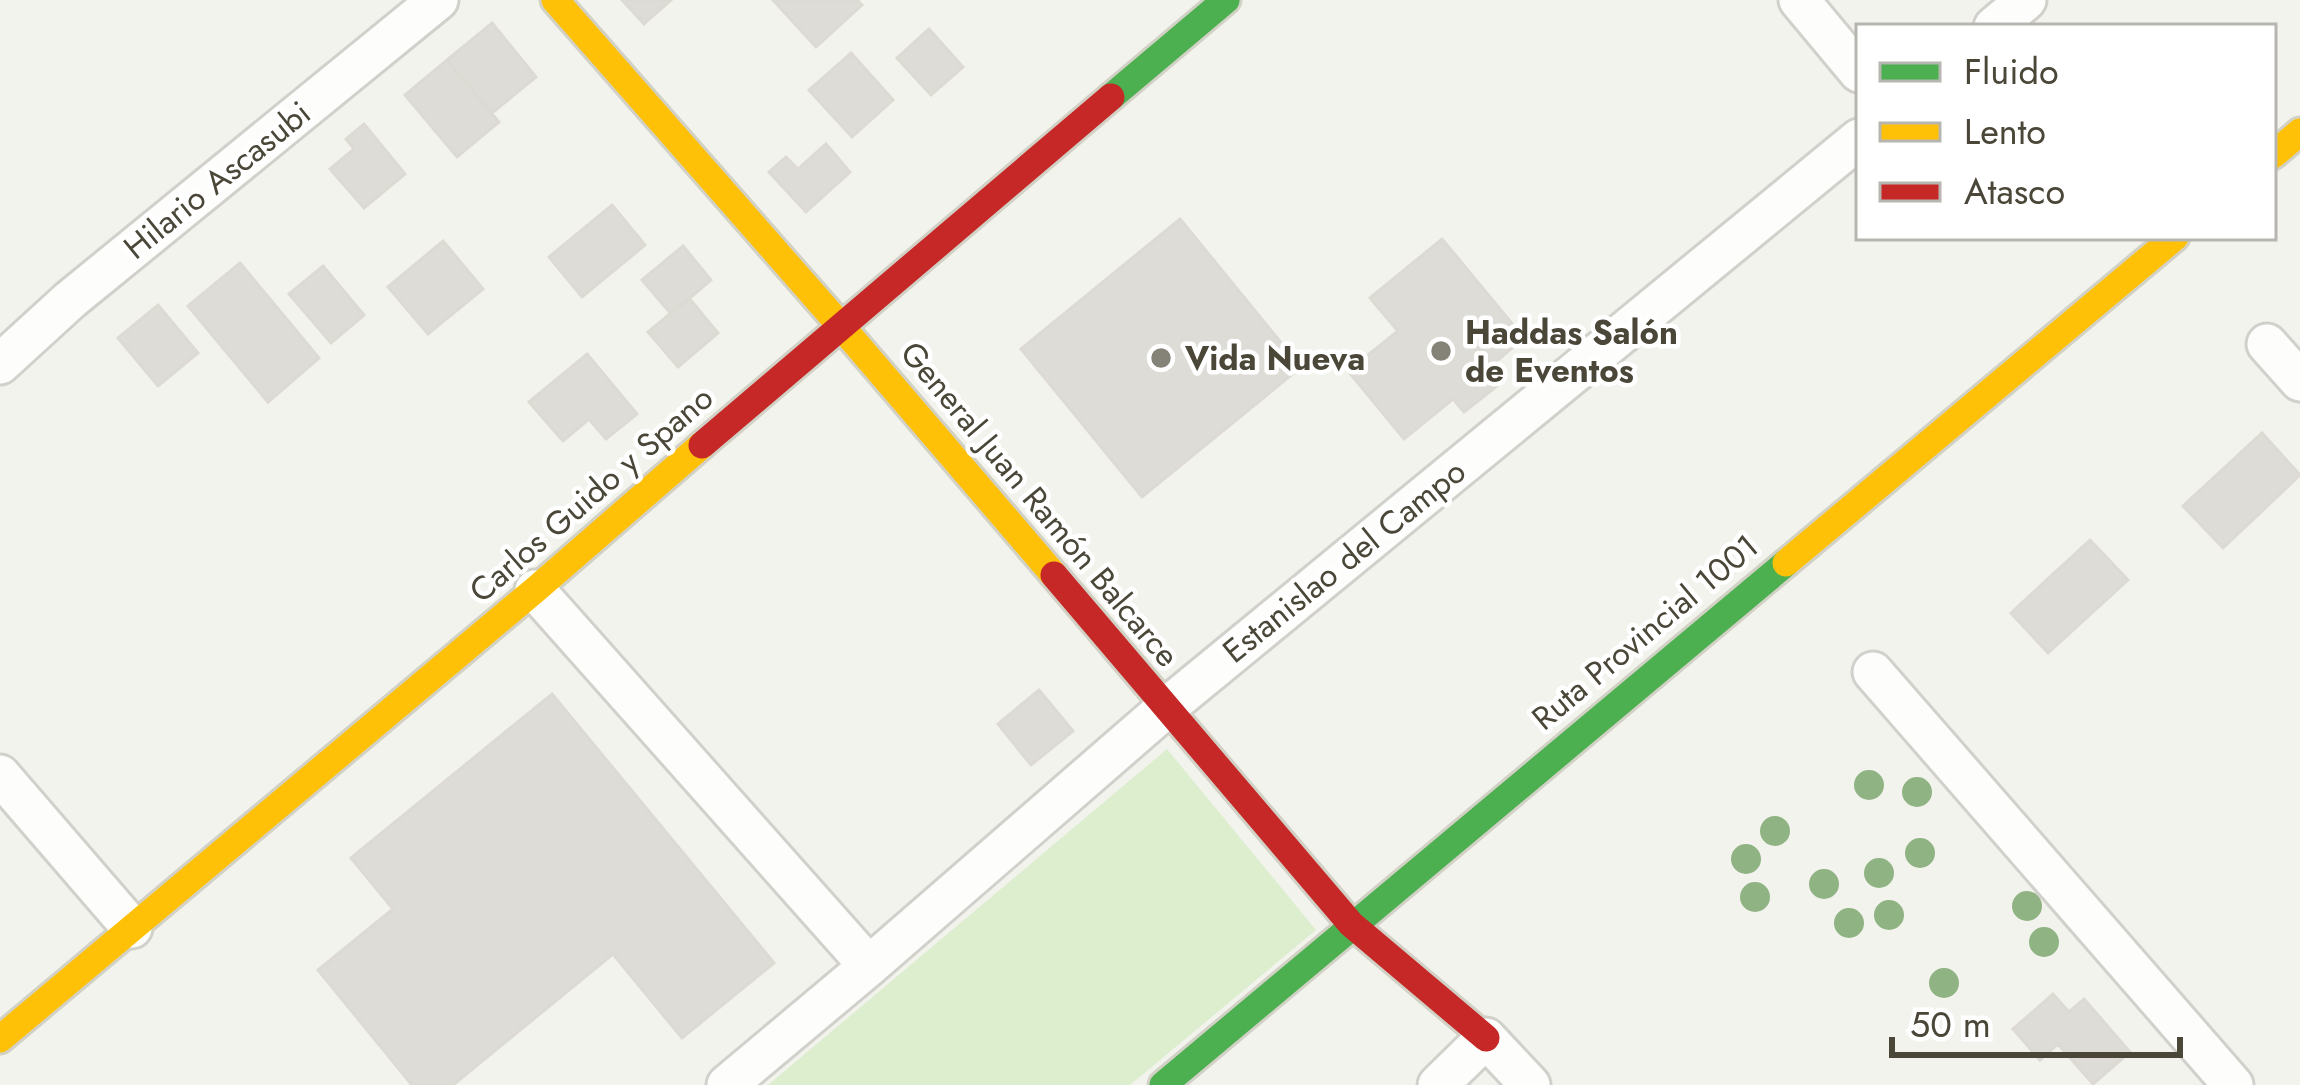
<svg xmlns="http://www.w3.org/2000/svg" width="2300" height="1085" font-family="Jost,sans-serif">
<style>
.green{fill:#dceece}
.building{fill:#dddcd6;stroke:#dcdad3;stroke-width:3}
.lines{fill:none;stroke-linecap:round;stroke-linejoin:round}
.street-casing{stroke:#d1d0cb;stroke-width:45}
.fast-casing{stroke:#d2d1c5;stroke-width:33}
.slow-casing{stroke:#d2d1c5;stroke-width:33}
.jam-casing{stroke:#d2d1c5;stroke-width:33}
.street{stroke:#fdfdfc;stroke-width:39}
.fast{stroke:#4caf50;stroke-width:27}
.slow{stroke:#ffc107;stroke-width:27}
.jam{stroke:#c62828;stroke-width:27}
.tree{fill:#8fb382}
.poi-dot{fill:#858378;stroke:#fff;stroke-width:4.5}
.labels{text-anchor:middle;dominant-baseline:central;stroke-width:9;stroke-linejoin:round;paint-order:stroke}
.street-label{font-size:33px;fill:#4a4638;stroke:#fff}
.poi-label{font-size:33px;font-weight:bold;fill:#4a4638;stroke:#fff;text-anchor:start}
</style>
<rect width="100%" height="100%" fill="#f3f3ee"/>
<path class="green" d="M1167,749L1316,930L1130,1085H768Z"/>
<path class="building" d="M622,0H671L644,24Z
M773,0H857L862,5L816,47Z
M492,23L536,77L492,113L447,60Z
M929,29L963,67L931,95L897,58Z
M851,53L893,100L852,137L809,90Z
M447,60L499,122L457,157L405,95Z
M364,124L405,174L364,208L330,169L354,149L346,139Z
M826,144L850,172L806,212L769,172L786,157L798,169Z
M612,205L645,245L582,297L549,257Z
M1180,219L1301,367L1142,497L1021,349Z
M1442,239L1524,338L1493,364L1506,379L1464,412L1453,399L1404,439L1348,371L1398,331L1370,298Z
M443,241L483,289L428,334L388,287Z
M683,246L711,280L671,314L642,280Z
M240,263L319,358L268,402L188,306Z
M323,266L364,315L331,343L289,294Z
M689,298L718,333L678,367L648,332Z
M158,305L198,353L158,386L118,338Z
M587,354L637,414L606,439L589,419L563,441L529,402Z
M2262,433L2300,475L2223,548L2183,506Z
M2090,540L2128,580L2048,653L2011,613Z
M1039,690L1073,731L1031,765L998,724Z
M552,694L774,963L682,1038L613,954L453,1085H412L318,970L393,909L351,858Z
M2053,994L2069,1012L2084,999L2130,1052L2093,1084L2058,1044L2040,1060L2013,1029Z"/>
<g class="lines">
<defs>
<path id="street" d="M1799,0L1859,72
M1994,27L2026,0
M2267,344L2300,381
M0,364L70,300L438,0
M535,590L869,966
M1873,672L2233,1085
M0,775L132,928
M727,1085L869,966L1166,708L1859,139
M1438,1085L1486,1038L1530,1085"/>
<path id="fast" d="M1111,97L1226,0
M1163,1085L1786,563"/>
<path id="slow" d="M555,0L840,325L1054,575
M2273,155L2300,132
M1786,563L2175,237
M0,1039L535,590L702,445"/>
<path id="jam" d="M702,445L1111,97
M1054,575L1351,924L1486,1038"/>
</defs>
<use href="#street" class="street-casing"/>
<use href="#fast" class="fast-casing"/>
<use href="#slow" class="slow-casing"/>
<use href="#jam" class="jam-casing"/>
<use href="#street" class="street"/>
<use href="#fast" class="fast"/>
<use href="#slow" class="slow"/>
<use href="#jam" class="jam"/>
</g>
<g class="tree">
<circle cx="1869" cy="785" r="15"/>
<circle cx="1917" cy="792" r="15"/>
<circle cx="1775" cy="831" r="15"/>
<circle cx="1920" cy="853" r="15"/>
<circle cx="1746" cy="859" r="15"/>
<circle cx="1879" cy="873" r="15"/>
<circle cx="1824" cy="884" r="15"/>
<circle cx="1755" cy="897" r="15"/>
<circle cx="2027" cy="906" r="15"/>
<circle cx="1889" cy="915" r="15"/>
<circle cx="1849" cy="923" r="15"/>
<circle cx="2044" cy="942" r="15"/>
<circle cx="1944" cy="983" r="15"/>
</g>
<g class="poi-dot">
<circle cx="1441" cy="351" r="12"/>
<circle cx="1161" cy="358" r="12"/>
</g>
<g class="labels">
<g class="street-label">
<text transform="translate(217 180) rotate(-39)">Hilario Ascasubi</text>
<text transform="translate(591 494) rotate(-41)">Carlos Guido y Spano</text>
<text transform="translate(1040 504) rotate(50)">General Juan Ramón Balcarce</text>
<text transform="translate(1344 561) rotate(-39)">Estanislao del Campo</text>
<text transform="translate(1645 632) rotate(-40)">Ruta Provincial 1001</text>
</g>
<g class="poi-label">
<text x="1465" y="332">Haddas Salón<tspan x="1465" dy="38">de Eventos</tspan></text>
<text x="1185" y="358">Vida Nueva</text>
</g>
</g>
<rect x="1856" y="24" width="420" height="216" fill="#ffffff" stroke="#b7b5af" stroke-width="3"/>
<rect x="1880" y="63" width="60" height="18" fill="#4caf50" stroke="#b7b5af" stroke-width="3"/>
<text x="1964" y="84" font-size="36" fill="#4a4638">Fluido</text>
<rect x="1880" y="123" width="60" height="18" fill="#ffc107" stroke="#b7b5af" stroke-width="3"/>
<text x="1964" y="144" font-size="36" fill="#4a4638">Lento</text>
<rect x="1880" y="183" width="60" height="18" fill="#c62828" stroke="#b7b5af" stroke-width="3"/>
<text x="1964" y="204" font-size="36" fill="#4a4638">Atasco</text>
<path d="M1892 1037v18h288v-18" fill="none" stroke="#4a4638" stroke-width="6"/>
<text x="1910" y="1037" font-size="36" fill="#4a4638" stroke="#ffffff" stroke-width="9" paint-order="stroke">50 m</text>
</svg>
